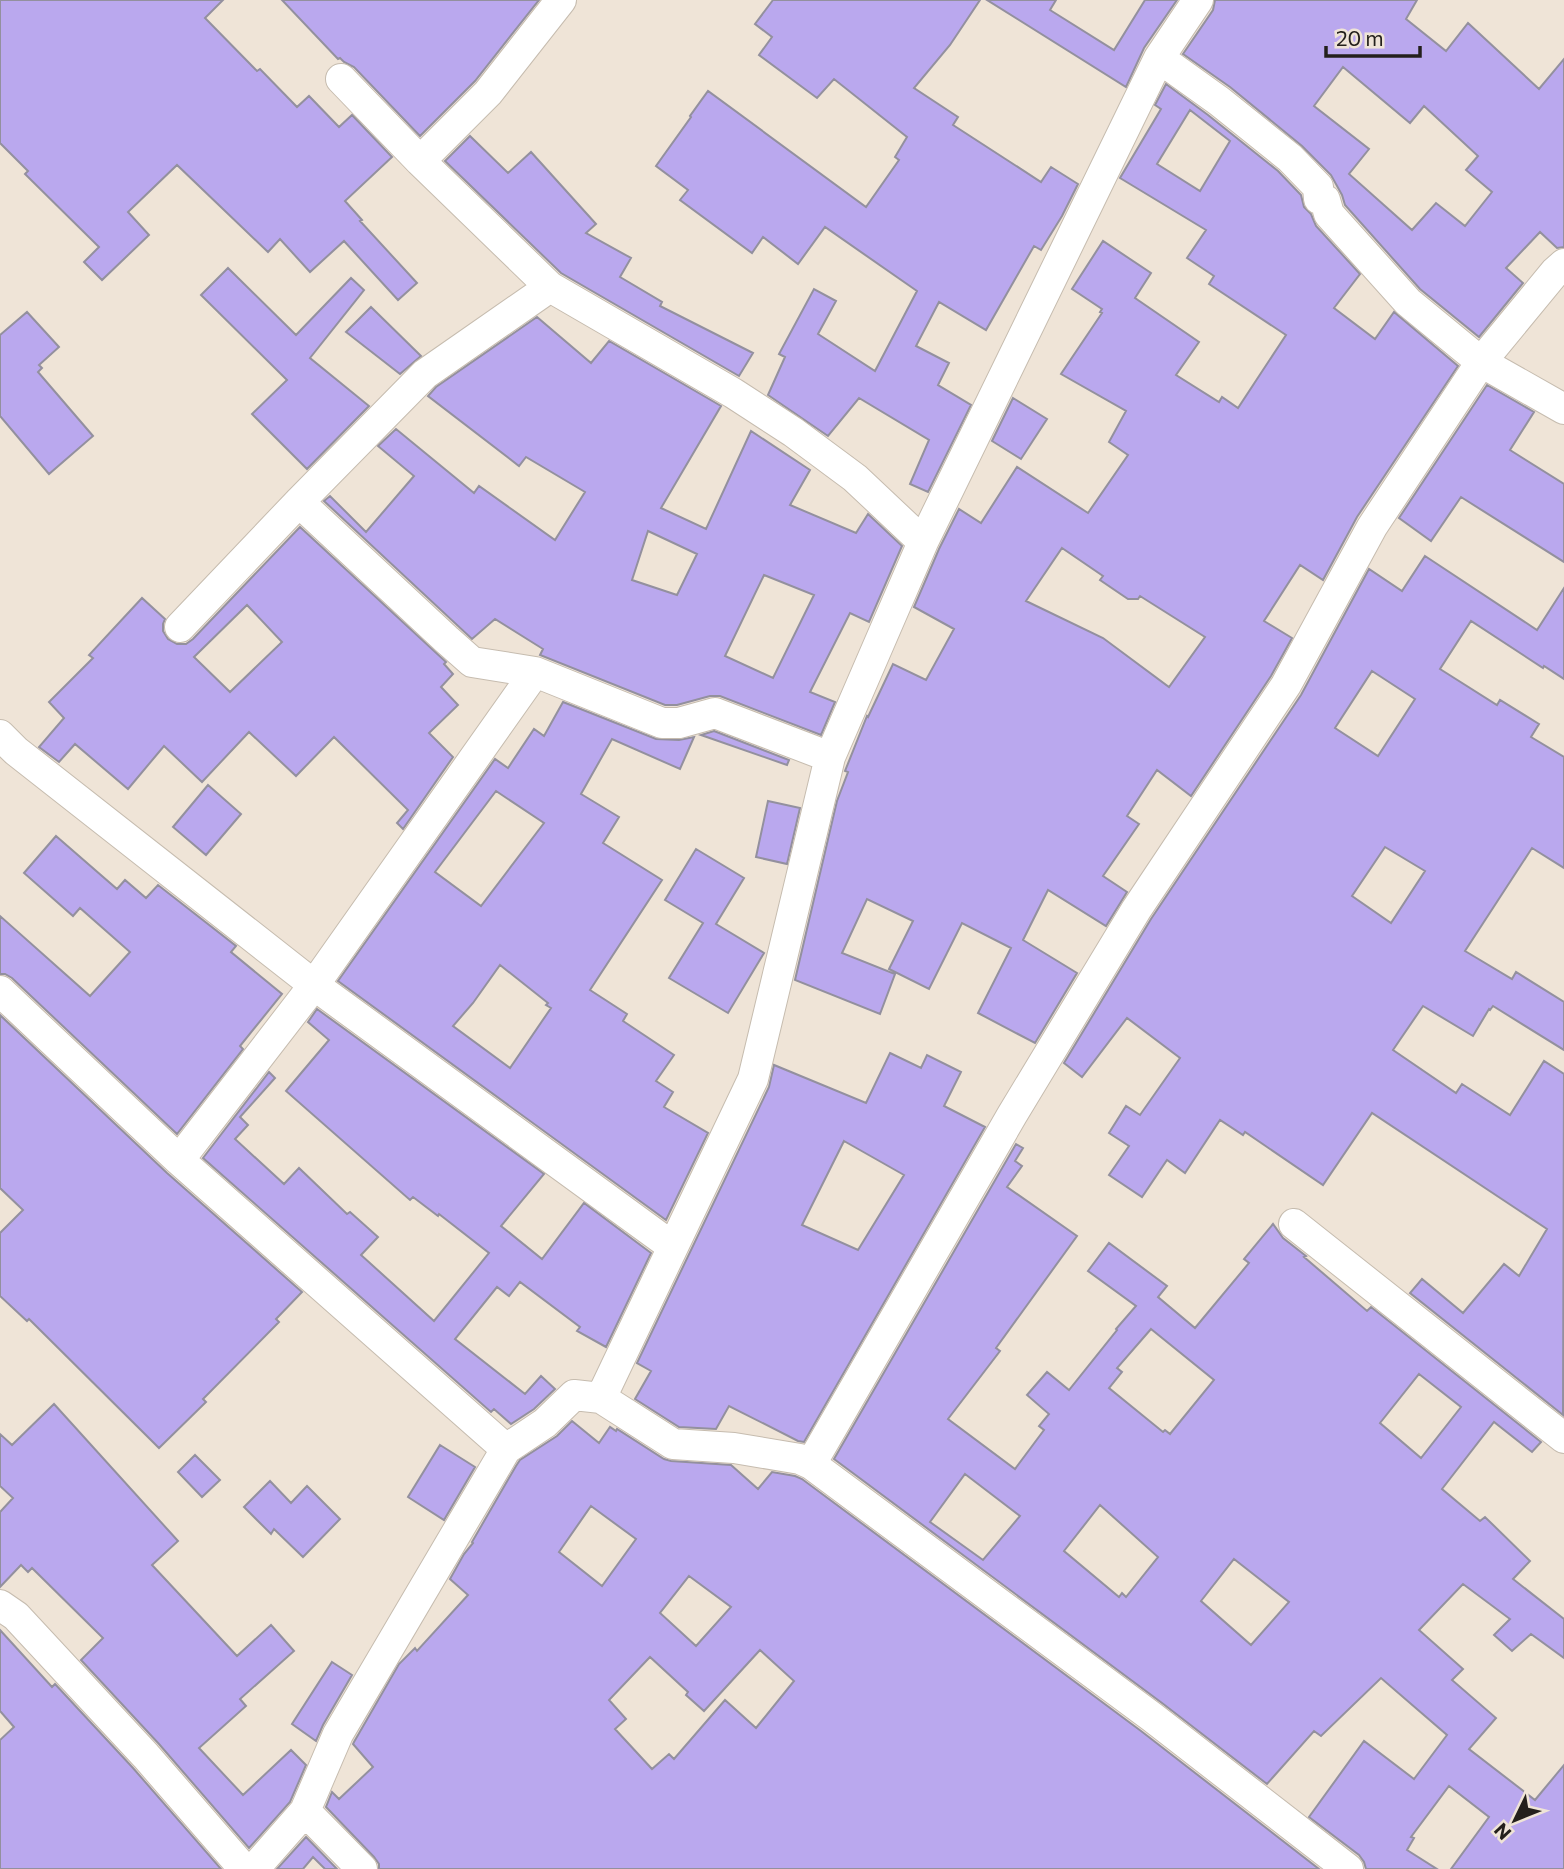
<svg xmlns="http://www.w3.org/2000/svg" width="1564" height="1869" font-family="Commissioner,sans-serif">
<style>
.building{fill:#baa8ee;stroke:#93909e;stroke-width:2;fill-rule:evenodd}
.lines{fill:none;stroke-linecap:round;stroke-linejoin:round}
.minor-casing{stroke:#c6bcaf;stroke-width:32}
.minor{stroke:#fff;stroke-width:30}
</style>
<rect width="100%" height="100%" fill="#efe4d7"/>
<path class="building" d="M0,0H223L205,18L257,71L260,69L297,107L309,96L339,127L352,115L392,157L345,201L362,220L360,221L417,283L398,300L344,241L310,272L280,239L268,252L177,165L128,212L149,235L102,280L84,262L99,247L25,174L28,171L0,143Z
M282,0H539L475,81L420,136L354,67L344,62L340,58L338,59Z
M773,0H980L950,45L914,88L958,117L953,125L1041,182L1051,167L1078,184L1062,216L1041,250L1034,246L986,330L939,302L916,346L949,363L938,385L971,405L928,492L910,484L929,440L859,398L828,436L768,395L785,357L779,354L814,289L836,301L818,334L875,371L917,291L825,227L798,264L763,237L752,253L680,200L688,190L656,166L691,117L690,116L708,91L866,207L899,160L895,157L907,137L834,79L817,98L759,55L772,37L755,24Z
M987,0H1056L1050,10L1114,50L1145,0H1177L1144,48L1126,87Z
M1215,0H1417L1406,19L1446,51L1468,23L1539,89L1564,59V247L1557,248L1540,232L1506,268L1523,283L1479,337L1420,289L1345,205L1342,195L1331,175L1302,146L1230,87L1183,54L1213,10ZM1343,67L1410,123L1424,106L1478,156L1466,170L1492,192L1465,226L1436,203L1412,230L1349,174L1369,149L1314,106Z
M1166,84L1208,115L1278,171L1301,195L1304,207L1311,214L1316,226L1360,274L1334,308L1375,339L1394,312L1458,366L1357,517L1323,580L1300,565L1264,621L1292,638L1271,676L1191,796L1157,770L1127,816L1139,824L1103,876L1127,892L1106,926L1048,890L1023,940L1077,973L1035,1043L978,1013L1011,948L962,923L929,989L889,969L913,921L867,899L842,953L895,974L880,1014L795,980L837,801L848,772L845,771L867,716L868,717L893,664L926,680L954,629L914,607L939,549L959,509L981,523L1017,467L1088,513L1128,455L1109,442L1126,411L1061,374L1102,313L1100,312L1102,309L1072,289L1103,241L1151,273L1135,298L1199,342L1176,375L1219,402L1222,397L1238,408L1286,335L1209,284L1214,276L1187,258L1206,230L1120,178L1161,109L1155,105ZM1190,110L1230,141L1200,191L1157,164ZM1062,548L1103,576L1100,580L1128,599H1138L1140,596L1205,637L1169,687L1103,638L1026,601Z
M470,136L508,173L531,152L596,224L586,233L631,258L620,277L662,302L660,306L753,353L739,376L561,273L445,161Z
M228,268L296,335L351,278L364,290L310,358L369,406L307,469L252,414L287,380L201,295Z
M371,307L421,356L400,374L346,332Z
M27,312L59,347L39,365L42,368L38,372L93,436L49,474L0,416V335Z
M537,317L591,363L609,341L721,406L661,508L706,529L751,431L810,470L790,505L856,533L868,514L902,546L869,622L850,613L810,692L835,702L821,735L720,696H710L677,705H665L540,655L543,649L495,619L472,639L324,501L330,496L366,532L414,476L378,446L396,429L474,493L479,486L555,540L585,492L526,457L519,466L428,396L436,387ZM648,531L697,554L677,595L632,580ZM764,575L814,595L773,678L725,656Z
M1487,385L1534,412L1510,450L1564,484V562L1461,497L1431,541L1399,518Z
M1013,398L1047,419L1021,459L992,441Z
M300,527L446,662L444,664L453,674L441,687L458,705L429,733L453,757L403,829L397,823L408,810L334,737L296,776L249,732L202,782L164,746L128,789L75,744L59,762L39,747L64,718L49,702L93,658L89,655L142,598L165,619L163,624V631L168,639L177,644H186L193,639ZM247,605L282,642L230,692L194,657Z
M1425,556L1537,630L1564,588V679L1544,666L1543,668L1471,621L1440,669L1497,705L1500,700L1539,724L1531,737L1564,757V868L1532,848L1465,951L1512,979L1516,972L1564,1002V1050L1493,1006L1490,1010L1489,1009L1473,1036L1423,1006L1393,1050L1456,1093L1462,1084L1510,1115L1544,1061L1564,1074L1563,1415L1410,1293L1422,1279L1463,1313L1504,1264L1519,1276L1547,1229L1372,1113L1323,1185L1245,1132L1243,1135L1220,1120L1185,1173L1167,1160L1142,1197L1109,1175L1129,1146L1109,1133L1126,1106L1140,1115L1180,1058L1127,1018L1082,1077L1064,1063L1151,919L1301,695L1369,569L1402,591ZM1372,671L1415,699L1378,756L1335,728ZM1385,847L1425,871L1391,923L1352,896Z
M563,702L656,739L679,740L694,737L680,769L612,739L581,794L619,817L603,843L662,880L590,990L627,1014L623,1021L674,1055L656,1081L673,1092L664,1107L708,1133L666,1220L338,981L495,759L508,768L534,729L544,736ZM496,791L544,823L481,906L435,872ZM500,965L548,1003L546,1005L551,1008L510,1068L453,1026L473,1003Z
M714,731L789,760L787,765L701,735Z
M208,785L241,814L206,855L173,827Z
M768,801L800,808L787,864L756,857Z
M56,836L117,889L125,880L146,898L158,885L236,946L231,952L282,994L240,1046L243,1049L177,1134L12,978L5,974H0V916L90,996L130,952L80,908L73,916L24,873Z
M696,849L744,878L716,924L764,953L728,1013L669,978L703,923L665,900Z
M317,1009L544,1174L501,1226L542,1259L584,1203L651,1253L606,1347L577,1331L580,1327L520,1282L509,1296L497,1287L455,1339L525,1394L541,1376L555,1389L534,1409L511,1424L494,1409L491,1412L203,1158L269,1072L275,1078L240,1117L248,1125L235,1139L284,1184L299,1168L347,1214L350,1212L378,1237L361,1255L434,1321L489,1253L439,1214L438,1216L413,1197L410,1200L286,1091L329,1040L308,1022Z
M0,1015L167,1173L302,1292L276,1319L279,1322L203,1399L206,1402L159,1448L29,1319L27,1321L0,1296V1233L23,1210L0,1188Z
M890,1053L921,1068L927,1055L961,1072L944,1106L985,1127L804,1442L798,1441L729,1406L716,1429L679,1427L635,1399L651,1371L637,1363L769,1087L774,1065L866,1103ZM844,1141L904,1175L858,1250L802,1225Z
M1016,1144L1023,1148L1015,1161L1022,1166L1007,1187L1077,1236L996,1348L1000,1351L948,1419L1015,1469L1044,1430L1039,1426L1049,1414L1027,1395L1047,1372L1069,1390L1117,1330L1116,1329L1136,1306L1088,1271L1109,1243L1167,1286L1158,1297L1195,1328L1249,1263L1244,1259L1273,1224L1283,1238L1306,1256L1304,1257L1367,1311L1371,1307L1541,1442L1532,1452L1494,1422L1442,1489L1480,1521L1485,1517L1530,1561L1513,1579L1564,1619V1658L1531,1634L1512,1651L1494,1635L1510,1619L1463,1584L1419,1630L1463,1669L1452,1680L1496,1718L1469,1749L1535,1800L1564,1765V1869H1451L1489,1817L1449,1786L1411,1837L1414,1838L1407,1850L1437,1869H1366L1364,1862L1359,1855L1309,1817L1364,1741L1414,1779L1447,1735L1381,1678L1321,1736L1314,1731L1267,1784L1162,1703L834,1459ZM1151,1329L1214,1380L1170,1434L1165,1430L1163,1432L1109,1388L1122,1372L1117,1368ZM1419,1374L1461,1407L1421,1458L1380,1423ZM965,1474L1020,1516L983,1560L930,1522ZM1100,1505L1158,1557L1126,1597L1122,1593L1119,1597L1064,1551ZM1234,1559L1289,1602L1251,1645L1201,1601Z
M54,1404L178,1541L152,1565L237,1656L271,1625L294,1651L240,1699L246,1706L199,1748L243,1795L291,1750L306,1765L290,1802L249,1848L159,1744L81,1660L103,1638L32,1568L28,1572L21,1565L0,1587V1512L13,1498L0,1486V1434L12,1445Z
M572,1421L599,1443L610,1427L616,1431L617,1429L664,1459L671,1461L731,1465L758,1489L772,1472L795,1476L802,1479L1141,1731L1319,1869H379V1864L374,1857L326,1807L332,1792L339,1799L373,1767L353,1744L354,1742L399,1664L415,1648L417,1651L468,1595L450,1579L464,1554L473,1543L472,1542L516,1466L520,1460L557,1436ZM591,1506L636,1539L602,1586L559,1552ZM689,1576L731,1607L696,1646L660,1613ZM760,1650L794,1681L756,1728L725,1700L674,1759L669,1754L652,1769L615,1729L626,1719L609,1700L650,1657L688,1692L686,1695L704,1711Z
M440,1445L475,1467L444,1520L408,1497Z
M195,1455L220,1480L202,1497L178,1472Z
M270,1481L291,1503L307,1486L340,1519L303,1557L274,1529L271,1534L244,1507Z
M0,1630L52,1687L55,1684L133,1768L221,1869H0V1740L14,1727L0,1711Z
M332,1662L352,1675L323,1725L316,1741L292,1724Z
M306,1837L337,1869H325L313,1857L303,1869H277Z"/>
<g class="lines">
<defs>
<path id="minor" d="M1159,58L1219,101L1290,158L1318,187L1319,199L1325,200L1329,214L1408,302L1481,362L1564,409
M341,79L420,161L550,287L733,393L793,432L855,478L923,542
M420,161L488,93L561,0
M299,502L446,639L472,662L535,672L662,723H679L715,713L830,757
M180,627L299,502L425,374L550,287
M0,735L16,751L314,985L673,1247
M0,991L179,1160L506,1449
M179,1160L314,985L535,672
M1294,1224L1564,1438
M601,1398L673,1444L734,1448L800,1459L811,1464L1012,1115L1136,910L1286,685L1372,527L1481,362L1555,272L1564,264
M811,1464L1152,1717L1348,1869
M0,1605L16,1616L146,1756L244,1869
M305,1811L362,1869
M254,1869L305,1811L338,1734L506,1449L545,1423L574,1395L601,1398L753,1079L830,757L923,542L1159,58L1198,0"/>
</defs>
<use href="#minor" class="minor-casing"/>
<use href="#minor" class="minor"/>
</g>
<g transform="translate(1515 1820) rotate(227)" stroke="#efe4d7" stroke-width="5" paint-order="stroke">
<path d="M0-5L12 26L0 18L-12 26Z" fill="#24201c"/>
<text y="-10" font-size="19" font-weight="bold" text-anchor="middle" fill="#24201c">N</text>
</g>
<path d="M1326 46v10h94v-10" fill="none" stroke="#24201c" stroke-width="3.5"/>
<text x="1336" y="46" font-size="21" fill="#24201c" stroke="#efe4d7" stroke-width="5" paint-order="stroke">20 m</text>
</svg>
